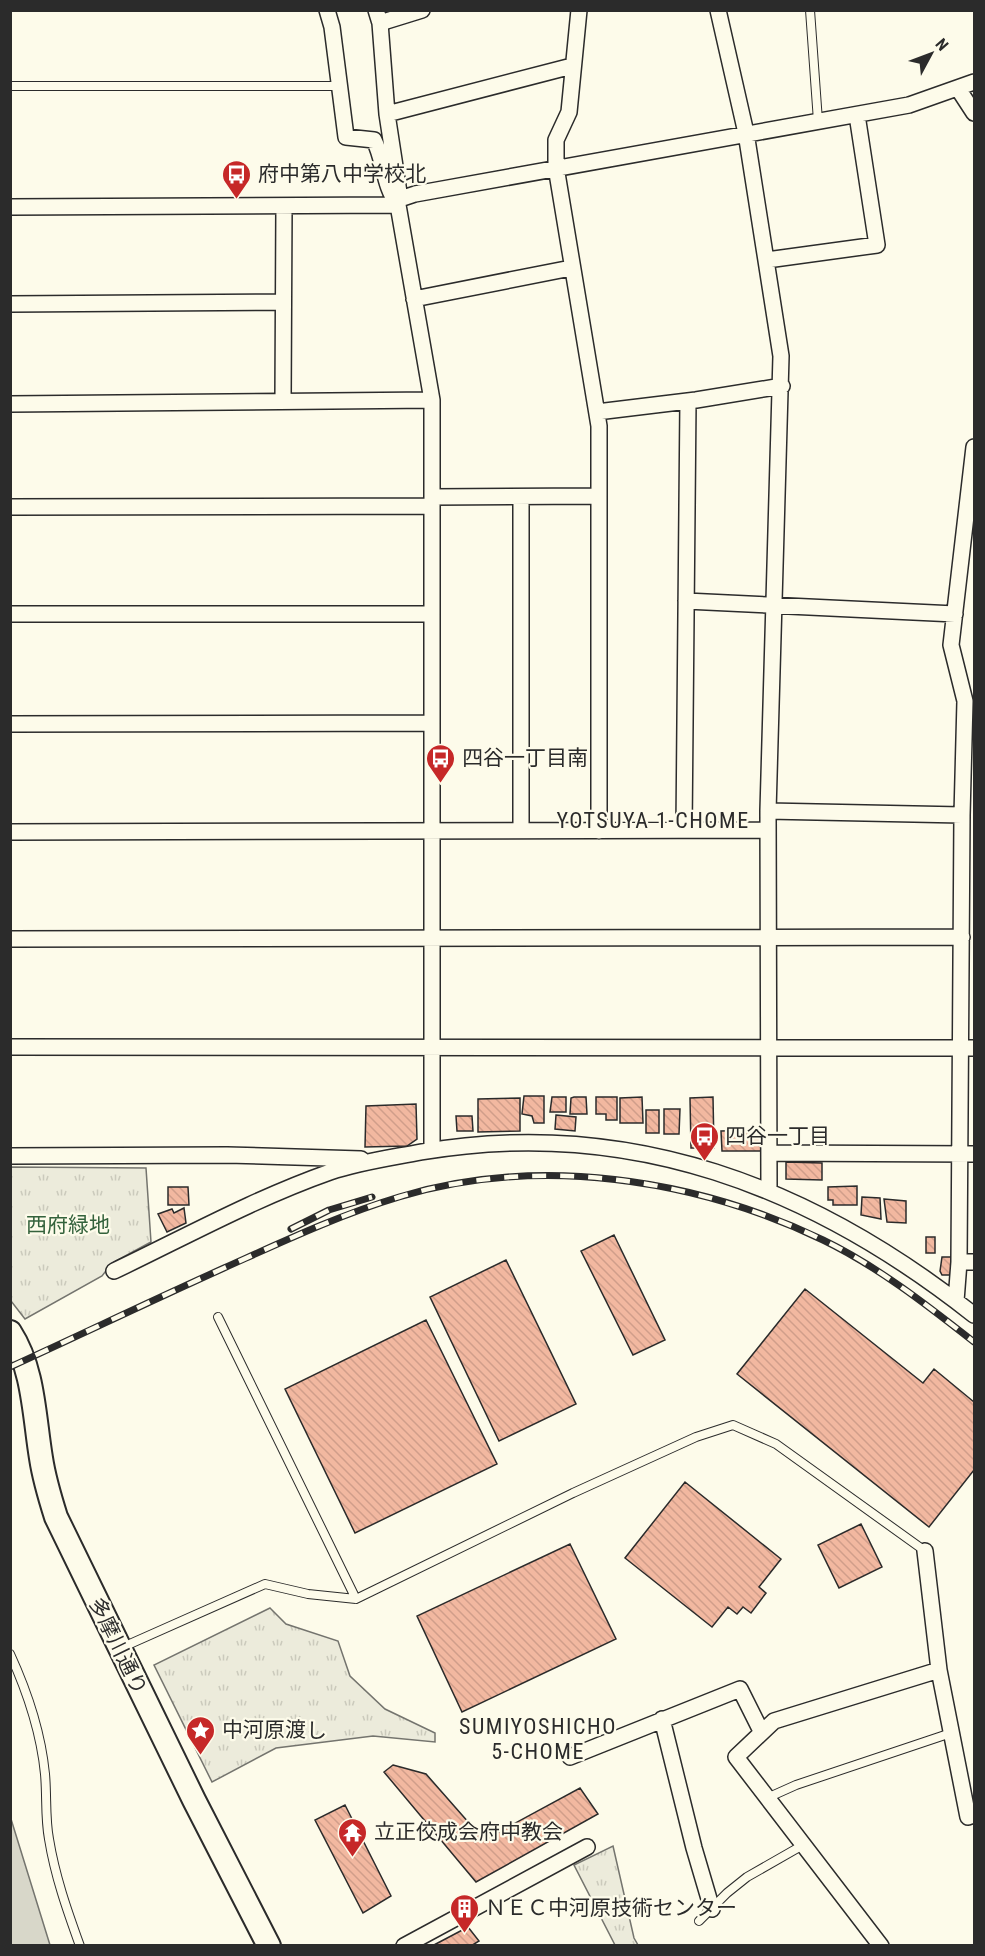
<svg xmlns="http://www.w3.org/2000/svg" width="985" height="1956" font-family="'Roboto Condensed','Noto Sans JP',sans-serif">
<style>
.park{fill:url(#park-tufts);stroke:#74746e;stroke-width:1.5}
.water{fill:#d8d7c9;stroke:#74746e;stroke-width:1.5}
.building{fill:url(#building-back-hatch);stroke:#2b2b2b;stroke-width:1.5}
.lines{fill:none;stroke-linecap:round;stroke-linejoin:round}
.lane-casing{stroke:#2b2b2b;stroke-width:10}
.street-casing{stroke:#2b2b2b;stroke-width:18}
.secondary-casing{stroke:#2b2b2b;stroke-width:26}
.lane{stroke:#fdfbea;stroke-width:8}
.street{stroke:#fdfbea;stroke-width:15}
.secondary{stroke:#fdfbea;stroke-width:22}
.rail-casing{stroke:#2b2b2b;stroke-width:7}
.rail{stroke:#fdfbea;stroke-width:4.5;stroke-dasharray:14;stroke-linecap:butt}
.labels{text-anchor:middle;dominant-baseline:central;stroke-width:4.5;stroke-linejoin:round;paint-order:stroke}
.poi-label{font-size:21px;fill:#2b2b2b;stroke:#fdfbea;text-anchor:start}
.park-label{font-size:21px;fill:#34623c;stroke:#fdfbea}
.street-label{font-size:21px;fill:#2b2b2b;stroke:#fdfbea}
.neighbourhood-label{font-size:22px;letter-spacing:1.5px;fill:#2b2b2b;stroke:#fdfbea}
</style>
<defs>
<pattern id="park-tufts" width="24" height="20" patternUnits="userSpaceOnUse" patternTransform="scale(1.5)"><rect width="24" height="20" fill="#ecebdb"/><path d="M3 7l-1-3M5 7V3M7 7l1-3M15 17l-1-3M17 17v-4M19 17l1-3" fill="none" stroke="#cbcabc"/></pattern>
<pattern id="building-back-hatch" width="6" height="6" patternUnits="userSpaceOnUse" patternTransform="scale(1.5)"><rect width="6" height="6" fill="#f2b8a0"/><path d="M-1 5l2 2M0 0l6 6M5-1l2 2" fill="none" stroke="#d09e8a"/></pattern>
</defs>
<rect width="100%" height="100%" fill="#fdfbea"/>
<path class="park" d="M11,1167L146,1168L151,1242L112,1263L102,1276L25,1319L11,1301Z
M270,1608L286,1624L338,1641L350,1676L385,1709L435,1733V1742L373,1736L276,1748L212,1782L154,1665Z
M613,1846L634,1938L638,1945H615L574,1865Z"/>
<path class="water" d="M11,1819L50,1945H11Z"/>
<path class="building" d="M524,1096H544V1123H534L532,1116L522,1114Z
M552,1097H566V1112H550Z
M574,1097H586L587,1114H570L571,1098Z
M596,1097H617V1120H606V1114H596Z
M642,1097L643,1123H620V1098Z
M713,1097L714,1148H691L690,1098Z
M520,1098V1131L478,1132V1099Z
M416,1104L417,1139L407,1146L365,1147L366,1106Z
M664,1109H680L679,1134H664Z
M646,1110H659V1133H646Z
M556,1115L576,1117L575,1131L555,1129Z
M456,1116H472L473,1131H457Z
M761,1130V1151H722L721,1131Z
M786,1162L822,1163V1180L786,1179Z
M857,1186V1205H833V1200H828V1187Z
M168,1187H188L189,1205H168Z
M862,1197L880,1198L881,1219L861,1215Z
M884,1199L906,1201V1223L887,1222Z
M184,1208L186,1223L167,1232L158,1214L172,1209L174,1213Z
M614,1235L665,1340L633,1355L581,1251Z
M926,1237H935V1253H926Z
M942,1257H951V1275H942L940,1271Z
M506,1260L576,1404L499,1441L430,1297Z
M805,1289L923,1383L934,1369L974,1402V1470L929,1527L737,1374Z
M426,1320L497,1464L355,1533L285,1389Z
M685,1482L781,1559L759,1587L766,1593L751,1613L743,1607L737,1614L728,1607L712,1627L625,1558Z
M861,1524L882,1567L839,1588L818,1545Z
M570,1544L616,1639L462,1712L417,1616Z
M393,1765L426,1774L484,1840L580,1788L598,1814L476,1882L384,1772Z
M345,1805L391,1896L363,1913L315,1820Z
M468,1927L479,1941L471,1946H432Z"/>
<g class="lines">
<defs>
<path id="lane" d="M810,10L818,121
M10,86H339
M218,1317L356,1599
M123,1647L265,1584L308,1594L356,1599L573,1493L696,1437L733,1425L776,1444L925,1551
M10,1654C27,1691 41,1733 45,1774C47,1796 45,1818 49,1839C55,1876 67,1910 80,1946
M767,1798L796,1785L951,1733
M699,1921L727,1893L747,1877L803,1845"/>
<path id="street" d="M327,10L332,27L346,137L374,140C385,162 383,185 398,205L432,400V1150
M376,10L380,23L387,114L400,199
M579,10L569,112L556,140V167L599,426V831
M718,10L746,133L781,356L768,811L769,1190
M380,23L422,10
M959,90L974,113
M387,114L572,66
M398,205L400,199L415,194L909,105L974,82
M10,207L398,205
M767,260L877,245L857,115
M414,299L571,268
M10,304L281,302
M283,401L284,206
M10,404L432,400
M597,412L696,400L782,386
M433,497L599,496
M521,497V830
M10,507L432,506
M686,601L955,614
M10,614H432
M10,724L432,723
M768,811L962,815L959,1262L956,1301
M962,815L965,701L951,645L974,447
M684,830L688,401
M10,832L768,830
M10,939L962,937
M10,1047L974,1048
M769,1153L974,1154
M10,1156L227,1155L361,1159
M959,1262H974
M114,1271C185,1237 256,1198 330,1172C360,1162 390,1158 421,1152C630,1116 812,1187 974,1315
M925,1551L939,1670L968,1817L974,1815
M662,1719L694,1848L712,1909
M570,1757L740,1689L761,1731
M404,1946L587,1847
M881,1946L736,1757L774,1721L939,1670"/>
<path id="secondary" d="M10,1332C34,1369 34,1416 41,1458C44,1478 50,1498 56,1517L194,1800L269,1946"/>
</defs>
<use href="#lane" class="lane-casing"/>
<use href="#street" class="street-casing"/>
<use href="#secondary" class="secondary-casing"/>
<use href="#lane" class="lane"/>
<use href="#street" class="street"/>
<use href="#secondary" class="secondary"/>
<defs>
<path id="rail" d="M291,1229L329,1210L372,1197
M10,1367C82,1334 153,1300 224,1268C282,1242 339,1215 399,1197C538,1155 694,1178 823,1240C877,1266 927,1305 974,1342"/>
</defs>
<use href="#rail" class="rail-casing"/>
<use href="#rail" class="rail"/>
</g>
<defs>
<symbol id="bus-pin" viewBox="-11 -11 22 30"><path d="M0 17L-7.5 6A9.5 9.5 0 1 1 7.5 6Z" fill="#c62828" stroke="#fdfbea"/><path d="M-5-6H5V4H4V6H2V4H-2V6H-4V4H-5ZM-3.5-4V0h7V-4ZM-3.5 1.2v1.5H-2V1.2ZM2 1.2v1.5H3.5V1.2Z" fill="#fff"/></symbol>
<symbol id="sight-pin" viewBox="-11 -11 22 30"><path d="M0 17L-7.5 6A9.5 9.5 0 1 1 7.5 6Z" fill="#c62828" stroke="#fdfbea"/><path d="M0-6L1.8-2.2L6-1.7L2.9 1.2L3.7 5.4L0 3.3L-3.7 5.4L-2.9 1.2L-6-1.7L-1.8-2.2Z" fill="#fff"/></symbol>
<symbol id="temple-pin" viewBox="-11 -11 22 30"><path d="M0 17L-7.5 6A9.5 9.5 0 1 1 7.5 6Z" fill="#c62828" stroke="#fdfbea"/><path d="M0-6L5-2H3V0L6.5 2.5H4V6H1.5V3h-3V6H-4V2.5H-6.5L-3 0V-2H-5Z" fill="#fff"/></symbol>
<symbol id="building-pin" viewBox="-11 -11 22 30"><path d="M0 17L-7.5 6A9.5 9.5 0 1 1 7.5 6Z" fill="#c62828" stroke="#fdfbea"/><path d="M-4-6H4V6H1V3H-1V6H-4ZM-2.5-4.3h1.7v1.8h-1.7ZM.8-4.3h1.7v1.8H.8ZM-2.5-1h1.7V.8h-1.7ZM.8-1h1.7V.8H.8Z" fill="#fff"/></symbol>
</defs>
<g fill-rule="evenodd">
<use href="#bus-pin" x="220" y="158" width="33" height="45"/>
<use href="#bus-pin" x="424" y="742" width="33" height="45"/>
<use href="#bus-pin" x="688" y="1120" width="33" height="45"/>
<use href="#sight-pin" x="184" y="1714" width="33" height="45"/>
<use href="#temple-pin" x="336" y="1816" width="33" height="45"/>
<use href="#building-pin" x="448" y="1892" width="33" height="45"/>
</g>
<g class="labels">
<g class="poi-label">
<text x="258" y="174">府中第八中学校北</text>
<text x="462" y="758">四谷一丁目南</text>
<text x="725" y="1136">四谷一丁目</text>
<text x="222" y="1730">中河原渡し</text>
<text x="374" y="1832">立正佼成会府中教会</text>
<text x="485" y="1908">ＮＥＣ中河原技術センター</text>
</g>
<g class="park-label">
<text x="68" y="1225">西府緑地</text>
</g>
<g class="street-label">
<text transform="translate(118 1646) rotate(64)">多摩川通り</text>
</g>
<g class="neighbourhood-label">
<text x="653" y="820">YOTSUYA 1-CHOME</text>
<text x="538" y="1726">SUMIYOSHICHO<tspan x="538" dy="25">5-CHOME</tspan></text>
</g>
</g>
<rect width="985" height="1956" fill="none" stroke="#2b2b2b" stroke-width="24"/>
<g transform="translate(931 54) rotate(49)" stroke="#fdfbea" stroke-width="4.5" paint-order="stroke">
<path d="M0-4.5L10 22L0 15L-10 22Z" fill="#2b2b2b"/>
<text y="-9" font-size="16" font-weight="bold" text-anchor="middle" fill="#2b2b2b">N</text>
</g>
</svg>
